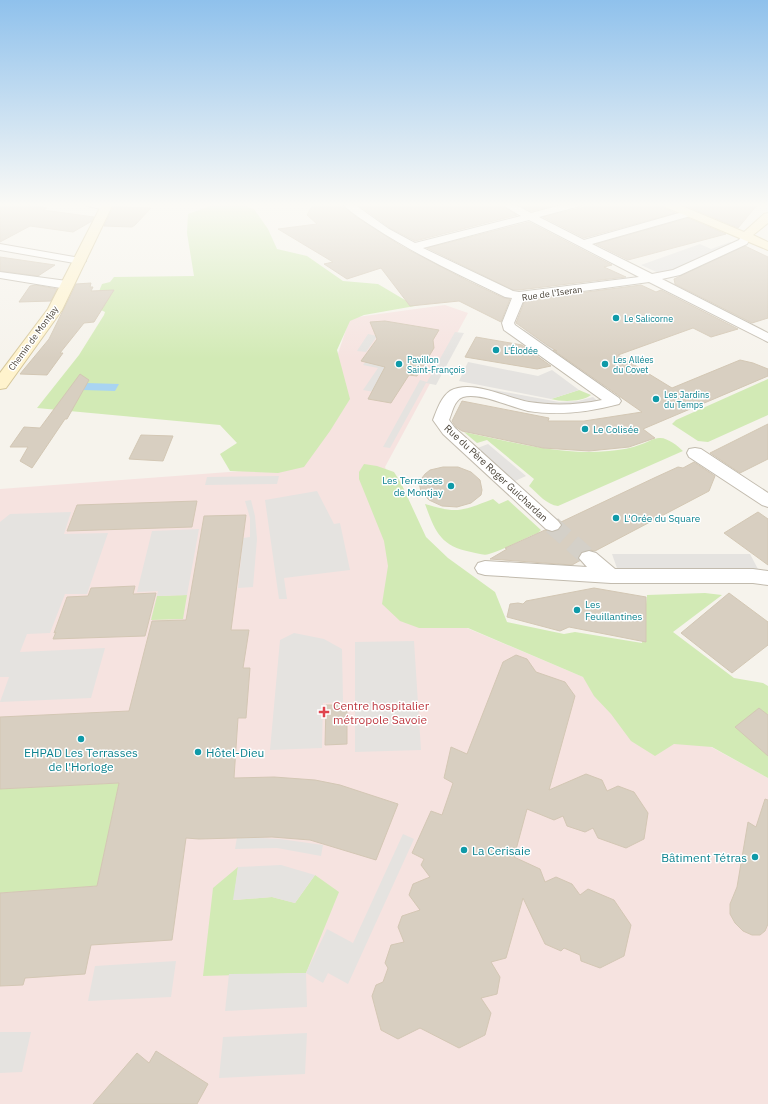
<svg xmlns="http://www.w3.org/2000/svg" width="768" height="1104" font-family="'IBM Plex Sans',sans-serif">
<style>
.medical{fill:#f6e3e0}
.green{fill:#d2eab5}
.parking{fill:#e5e3e0}
.water{fill:#a9d4f2}
.building{fill:#d8cfc1;stroke:#d3c7b4}
.lines{fill:none;stroke-linecap:round;stroke-linejoin:round}
.street-tunnel{stroke:#d4d0c8;stroke-width:18;stroke-dasharray:18 9;stroke-linecap:butt}
.street-casing{stroke:#c2bbae;stroke-width:2}
.secondary-casing{stroke:#d6c79b;stroke-width:2}
.street{fill:#fff;fill-rule:evenodd}
.secondary{fill:#fff3cd;fill-rule:evenodd}
.culture-dot{fill:#0f9aa8;stroke:#fff;stroke-width:1.5}
.health-dot{fill:#e0444e;stroke:#fff;stroke-width:1.5}
.labels{text-anchor:middle;dominant-baseline:central;stroke-width:3;stroke-linejoin:round;paint-order:stroke}
.far-street-label{font-size:9px;fill:#4b4439;stroke:#fff}
.far-culture-label{font-size:9px;fill:#0d838f;stroke:#fff;text-anchor:start}
.culture-label{font-size:10px;fill:#0d838f;stroke:#fff;text-anchor:start}
.street-label{font-size:10px;fill:#4b4439;stroke:#fff}
.near-health-label{font-size:12px;fill:#be3a42;stroke:#fff;text-anchor:start}
.near-culture-label{font-size:12px;fill:#0d838f;stroke:#fff;text-anchor:start}
</style>
<rect width="100%" height="100%" fill="#f6f3ec"/>
<path class="medical" d="M445,305L468,313L385,467L448,620L583,677L768,778V1104H0V489L296,467L324,395L350,318Z"/>
<path class="green" d="M213,205H241L254,209L268,229L277,249L307,256L343,281L378,284L415,306L364,315L350,321L337,350L350,399L330,431L304,467L278,473L230,471L220,454L237,443L220,425L37,408L79,355L104,315L105,312L93,306L102,284L110,282L114,277L194,276L187,233L188,214Z
M768,379V415L708,442L698,441L672,424L676,420Z
M579,390L591,395C582,402 562,402 551,399Z
M464,432C512,442 560,456 609,451C621,450 632,448 642,444C648,442 654,438 659,438C667,437 678,446 683,451L558,506C547,505 538,494 529,486L534,479L487,440L477,443Z
M364,464L377,466L394,472L401,483L426,537L448,558L495,592L507,622L564,634L575,632L642,643L647,595L705,593L722,595L673,632L734,678L763,683L768,686V778L712,747L674,744L655,756L631,741L611,714L594,696L583,677L468,628H419L400,621L382,604L388,566L384,541L359,479V472Z
M493,499L499,504L508,500L541,530L538,533C522,539 506,549 489,554C484,556 476,553 471,552C440,546 435,531 425,504C458,514 461,511 493,499Z
M187,595L183,619L151,620L157,596Z
M119,783L97,886L0,893V789Z
M238,867L234,900L272,897L295,903L315,875L339,892L306,973L203,976L213,888Z"/>
<path class="parking" d="M730,242L733,243L663,275L641,265L700,244L711,249Z
M525,330L608,386L603,388L520,331Z
M455,332L464,333L436,385L426,383L390,448L383,447L420,380L427,382Z
M368,334L377,336L366,352L357,351Z
M366,361L392,366L374,392L363,390L378,368L363,365Z
M468,362L538,376L552,370L579,390L551,399L459,381Z
M472,386L559,402L578,401L593,397L600,403L561,407L470,390Z
M488,444L526,476L513,482L475,449Z
M279,476L277,484L205,485L207,477Z
M317,491L334,524L340,523L350,570L284,578L287,599H279L265,500Z
M251,500L255,516L257,539L253,587L238,588L243,538L250,537V518L245,501Z
M71,512L64,534L108,533L87,594H65L50,633L27,634L20,652L105,648L91,698L0,702L9,677H0V522L10,514Z
M199,529L187,595L157,596L158,591L137,592L152,531Z
M612,554H750L759,571H618Z
M294,633L324,639L342,649L343,702L323,703L322,748L270,750L280,640Z
M414,641L421,750L355,752V642Z
M403,834L414,839L348,984L328,973L323,983L306,973L307,1007L225,1011L229,974L306,973L327,929L353,943Z
M237,837L280,839L323,845L321,856L277,848L235,849Z
M281,865L315,875L295,903L272,897L233,900L238,867Z
M176,961L171,997L88,1001L95,966Z
M0,1032H31L22,1072L0,1073Z
M307,1033L305,1074L219,1078L223,1037Z"/>
<path class="water" d="M87,383L119,384L115,391L83,390Z"/>
<path class="building" d="M0,204H20L47,208L43,210L94,217L92,221L73,232L30,226L0,242Z
M313,204H342L356,217L403,247L470,282L504,298L510,299L501,322L459,301L410,306L381,268L347,279L324,264L333,262L278,229L317,224L307,215Z
M357,204H500L517,215L415,241L390,228Z
M518,204H544L549,207L531,211Z
M597,204H661L662,207L675,213L584,238L543,217Z
M681,204H758L738,228Z
M113,207L151,208L135,225L132,227L104,226Z
M688,218L726,234L628,260L596,244Z
M529,222L612,265L604,267L626,277L519,290H513L427,248Z
M745,246L768,257V318L752,323L675,284L674,279Z
M0,257L55,265L38,276L0,271Z
M91,283L90,287H93L91,291L114,290L94,322L84,323L60,353H63L47,375L20,374L49,339L76,284Z
M36,285L57,289L51,301L19,302L30,286Z
M641,285L656,292L661,290L738,329L711,337L693,328L618,355L672,388L740,360L753,363L768,369V376L643,429L655,438L629,447L589,451L543,448L462,431L456,427L452,421L462,401L549,418L548,421H584L642,412L553,350L557,351L547,345L516,323L525,300Z
M385,321L439,330L433,340L434,348L417,376L409,375L391,403L368,399L385,367L361,361L377,339L370,322Z
M476,337L522,345L551,366L537,369L465,357Z
M80,374L89,380L67,419H65L32,468L20,461L28,447H10L24,427L40,428Z
M768,424V459L740,473L710,453Z
M141,435L173,436L163,461L129,459Z
M694,462L715,476L709,491L595,551L589,550L582,552L578,557L579,561L572,565L490,559L507,549L505,548L545,530L552,532L558,530L562,525L561,522L654,478L678,467L683,468Z
M443,467H458L471,472L480,480L482,490L481,495L471,503L457,507L442,506L429,500L421,492L419,482L425,474L430,470Z
M197,501L192,527L67,531L77,505Z
M758,512L768,519V565L724,533Z
M246,515L231,630H249L243,668H250L246,718H238L234,778L274,777L315,780L340,785L398,804L376,860L310,840L272,837L199,839L186,838L172,940L91,945L85,974L25,978L23,985L0,986V893L97,886L119,783L0,789V717L129,711L152,621L186,620L204,516Z
M135,586L133,594L156,593L145,636L53,639L56,632L54,633L67,597L88,596L91,588Z
M594,588L646,597V642L569,627L560,631L507,617L510,604L518,603L523,604L526,601Z
M729,593L768,622V645L732,673L681,633Z
M516,655L527,659L536,672L565,682L575,696L549,790L586,774L602,780L607,791L618,786L634,792L648,813L644,839L626,848L598,838L593,828L585,832L567,826L563,816L554,820L527,809L514,857L540,869L545,882L556,877L572,884L580,895L588,889L614,900L631,925L624,956L600,968L581,961L580,955L564,948L561,951L545,944L523,898L506,958L491,962L500,977L497,994L481,998L491,1013L485,1035L459,1048L420,1028L398,1039L381,1030L372,996L376,985L383,982L388,968L385,963L391,945L404,942L398,927L402,916L420,910L409,895L413,884L430,877L421,865L424,859L412,853L431,811L442,815L453,783L444,778L451,747L467,754L503,662Z
M326,705H347V744L325,745Z
M759,708L768,715V756L735,727Z
M765,799L768,800V924L765,931L760,935H752L743,931L735,923L730,914V904L737,887L748,822L756,827Z
M156,1051L208,1084L197,1104H93L137,1053L149,1063Z"/>
<g class="lines">
<path class="street-tunnel" d="M552,525L589,558"/>
<defs>
<path id="street" d="M86,204H107L111,207L106,210L88,206Z
M343,204H354L389,229L415,243L521,216L501,204H514L531,213L565,204H582L580,206L539,217L584,240L686,211H694L695,213L694,215L592,244L652,274L673,270L739,240L742,235H750L751,237L747,244L680,275L662,279L768,333V342L649,282L524,299L514,323L515,325L619,398L621,401L619,404C589,412 559,416 528,411C510,407 480,392 463,397C454,400 452,413 449,420L455,428L558,521L561,525L558,529L552,531L546,529L443,434L433,420C437,410 441,397 450,391C472,379 506,398 529,402C553,406 578,405 602,400L504,330L502,323L512,298L505,297C460,275 414,254 372,226C363,220 351,213 343,204ZM529,220L639,277L519,292L513,291L423,248Z
M0,244L80,258L86,261L80,264L0,250Z
M0,272L67,281L71,282L73,285L71,288L67,289L0,278Z
M695,448L701,449L768,493V507L762,505L689,457L687,453L689,449Z
M589,551L596,553L615,569H753L768,571V585L753,583H611L485,575L478,573L475,568L478,563L485,561L587,567L579,558L582,553Z"/>
<path id="secondary" d="M102,204H113L62,310L6,388L0,389V373L48,309Z
M662,204H677L744,232L764,214L768,213V223L753,235L768,242V250L663,206Z"/>
</defs>
<use href="#street" class="street-casing"/>
<use href="#secondary" class="secondary-casing"/>
<use href="#street" class="street"/>
<use href="#secondary" class="secondary"/>
</g>
<linearGradient id="sky" x2="0" y2="1"><stop stop-color="#8fc1ec"/><stop offset="0.57" stop-color="#fbfaf6"/><stop offset="1" stop-color="#fbfaf6" stop-opacity="0"/></linearGradient>
<rect width="768" height="359" fill="url(#sky)"/>
<g class="culture-dot">
<circle cx="616" cy="318" r="4"/>
<circle cx="496" cy="350" r="4"/>
<circle cx="399" cy="364" r="4"/>
<circle cx="605" cy="364" r="4"/>
<circle cx="656" cy="399" r="4"/>
<circle cx="585" cy="429" r="4"/>
<circle cx="451" cy="486" r="4"/>
<circle cx="616" cy="518" r="4"/>
<circle cx="577" cy="610" r="4"/>
<circle cx="81" cy="739" r="4"/>
<circle cx="198" cy="752" r="4"/>
<circle cx="464" cy="850" r="4"/>
<circle cx="755" cy="857" r="4"/>
</g>
<path class="health-dot" d="M322 706h4v4h4v4h-4v4h-4v-4h-4v-4h4z"/>
<g class="labels">
<g class="far-street-label">
<text transform="translate(552 293) rotate(-8)">Rue de l'Iseran</text>
<text transform="translate(33 338) rotate(-54)">Chemin de Montjay</text>
</g>
<g class="far-culture-label">
<text x="624" y="318">Le Salicorne</text>
<text x="504" y="350">L'Élodée</text>
<text x="407" y="359">Pavillon<tspan x="407" dy="10">Saint-François</tspan></text>
<text x="613" y="359">Les Allées<tspan x="613" dy="10">du Covet</tspan></text>
<text x="664" y="394">Les Jardins<tspan x="664" dy="10">du Temps</tspan></text>
</g>
<g class="culture-label">
<text x="593" y="429">Le Colisée</text>
<text x="443" y="480" text-anchor="end">Les Terrasses<tspan x="443" dy="12">de Montjay</tspan></text>
<text x="624" y="518">L'Orée du Square</text>
<text x="585" y="604">Les<tspan x="585" dy="12">Feuillantines</tspan></text>
</g>
<g class="street-label">
<text transform="translate(496 473) rotate(43)">Rue du Père Roger Guichardan</text>
</g>
<g class="near-health-label">
<text x="333" y="705">Centre hospitalier<tspan x="333" dy="14">métropole Savoie</tspan></text>
</g>
<g class="near-culture-label">
<text x="81" y="752" text-anchor="middle">EHPAD Les Terrasses<tspan x="81" dy="14">de l'Horloge</tspan></text>
<text x="206" y="752">Hôtel-Dieu</text>
<text x="472" y="850">La Cerisaie</text>
<text x="747" y="857" text-anchor="end">Bâtiment Tétras</text>
</g>
</g>
</svg>
